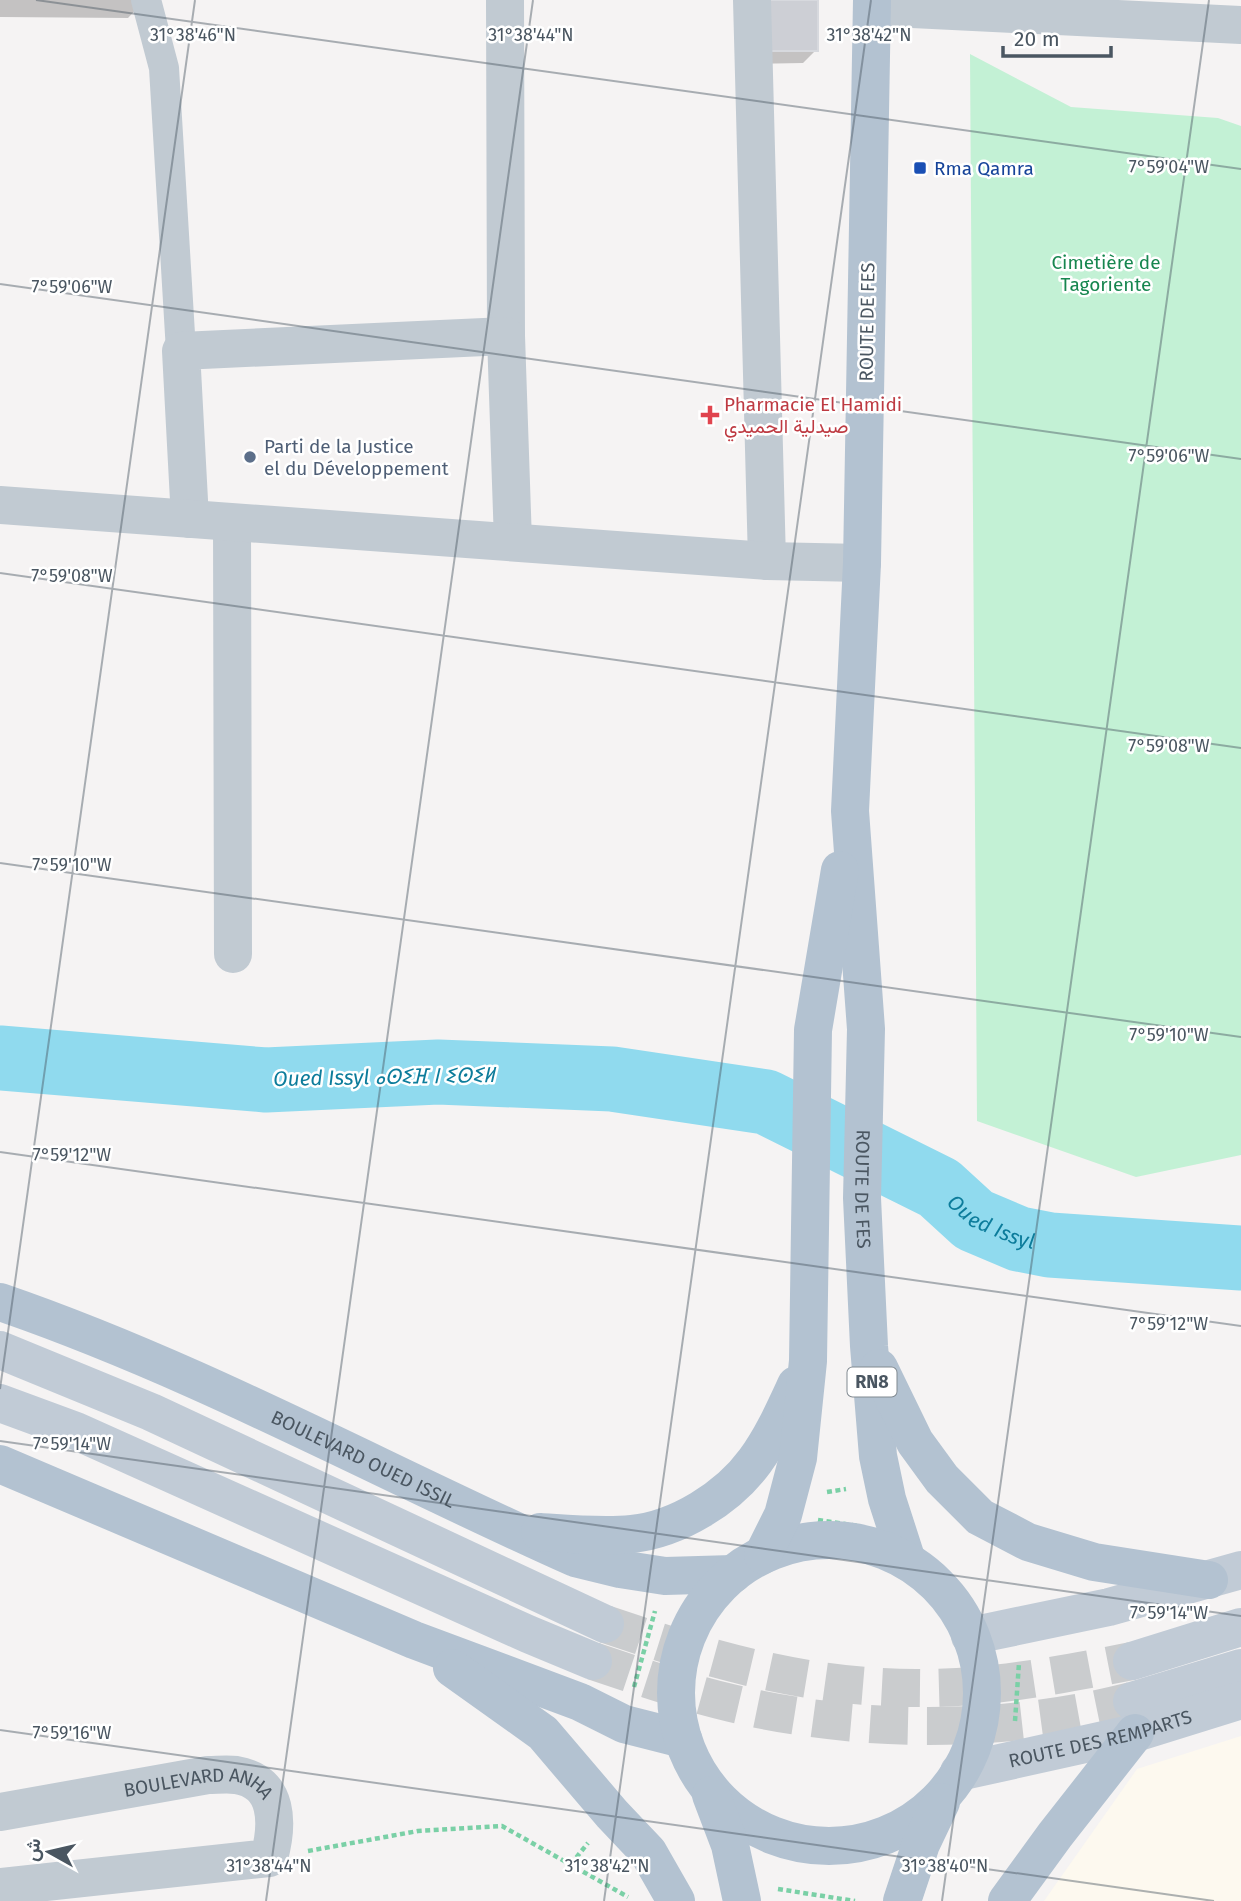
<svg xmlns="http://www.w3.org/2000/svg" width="1241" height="1901" font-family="'Fira Sans',Vazirmatn,'Noto Sans Tifinagh',sans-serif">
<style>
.commercial{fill:#fdf9ef}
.green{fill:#c3f1d5}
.shadow{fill:#0003}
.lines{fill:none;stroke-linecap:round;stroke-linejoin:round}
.river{stroke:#90daee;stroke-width:65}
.building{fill:#cdcfd5;stroke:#d7d9de;stroke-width:2}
.secondary-tunnel{stroke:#caccce;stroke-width:38;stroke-dasharray:38 19;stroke-linecap:butt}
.path{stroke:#7ad0a6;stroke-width:4.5;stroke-dasharray:5 3.5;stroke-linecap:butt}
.pedestrian{stroke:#c1cad2;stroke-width:30}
.minor{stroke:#c1cad2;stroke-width:38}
.tertiary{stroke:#c1cad2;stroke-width:38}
.secondary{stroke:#c1cbd6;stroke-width:38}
.primary{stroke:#b3c2d1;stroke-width:38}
.ticks{fill:none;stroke:#4a5661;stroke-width:2;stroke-opacity:0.45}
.transit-dot{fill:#1a4fb4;stroke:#fff;stroke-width:2.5}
.health-dot{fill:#e0444e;stroke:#fff;stroke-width:2.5}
.service-dot{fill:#5c6f8a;stroke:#fff;stroke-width:2.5}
.labels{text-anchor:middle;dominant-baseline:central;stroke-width:5;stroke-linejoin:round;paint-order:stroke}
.shield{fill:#fff;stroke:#808990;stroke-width:2}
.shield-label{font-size:18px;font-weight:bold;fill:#4a5661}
.transit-label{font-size:19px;fill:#164399;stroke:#fff;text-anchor:start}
.park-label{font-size:19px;fill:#17864f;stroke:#fff}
.street-label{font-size:19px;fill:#4a5661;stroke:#fff}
.health-label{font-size:19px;fill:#be3a42;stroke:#fff;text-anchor:start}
.service-label{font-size:19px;fill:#4e5e75;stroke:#fff;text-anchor:start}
.water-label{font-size:21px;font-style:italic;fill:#0c7c9b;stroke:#fff}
.ticks-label{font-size:18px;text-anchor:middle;fill:#4a5661;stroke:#fff;stroke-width:5;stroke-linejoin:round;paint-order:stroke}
</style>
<rect width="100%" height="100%" fill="#f5f3f3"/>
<path class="commercial" d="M1241,1736V1901H1044L1137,1769Z"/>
<path class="green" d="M970,54L1071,107L1218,118L1241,126V1155L1136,1177L977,1121Z"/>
<path class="shadow" d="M0,0H145L128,18L0,17Z
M816,0V50L803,63L754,64Z"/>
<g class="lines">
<path class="river" id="s1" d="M0,1058L266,1080L438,1072L612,1079L766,1102L939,1188L974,1220L1019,1239L1050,1245L1241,1258"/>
</g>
<path class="building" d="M766,0H818V51H766Z"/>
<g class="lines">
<path class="secondary-tunnel" d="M605,1624C708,1659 806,1688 916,1688C988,1689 1061,1675 1132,1661
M593,1661C638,1676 684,1692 731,1703C861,1734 1002,1734 1132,1701"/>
<path class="path" d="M827,1492L846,1489
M818,1520L858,1526
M634,1687L655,1611
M1015,1721L1019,1663
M308,1851L418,1831L502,1826L628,1897
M571,1864L588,1843
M778,1889L855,1901"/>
<path class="pedestrian" d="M146,0L164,68L181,351"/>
<g class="minor">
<path d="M505,0L506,336L513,542"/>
<path d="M752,0L767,561"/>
<path d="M872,7L1241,25"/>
<path d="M190,519L181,351L506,336"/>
<path d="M232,523L233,954"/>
<path id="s2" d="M0,1812L208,1775C217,1775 227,1774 236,1775C280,1782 278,1825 269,1858L0,1887"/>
</g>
<path class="tertiary" d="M0,505L767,561L862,563"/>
<g class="secondary">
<path d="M0,1350L151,1412L605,1624"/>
<path d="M0,1403L76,1431L528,1634L593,1661"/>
<path d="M970,1636L1109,1607L1241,1570"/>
<path d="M1132,1661L1241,1627"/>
<path d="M1132,1701L1241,1668"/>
<path id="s3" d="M959,1772L1135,1733L1241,1700"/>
</g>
<g class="primary">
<path id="s4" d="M872,0L862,563L850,811L866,1029L862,1198L869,1346L878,1456L887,1499L907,1561"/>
<path id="s5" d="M0,1302C198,1370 384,1473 575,1558L620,1569L665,1576L733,1574"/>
<path d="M879,1368L915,1442L942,1479L980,1517L1028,1542L1094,1562L1209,1580"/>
<path d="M0,1464L414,1640L580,1702L624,1724L683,1739"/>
<path d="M540,1532C570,1534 602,1537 632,1534C678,1529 728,1498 755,1461C772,1438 784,1411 796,1385"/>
<circle cx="829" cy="1693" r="153"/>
<path d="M763,1555L783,1515L798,1458L808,1361L813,1030L840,870"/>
<path d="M452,1668L543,1733L612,1814L648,1852L676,1901"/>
<path d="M711,1795L730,1845L742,1901"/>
<path d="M902,1901L921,1844L941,1802"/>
<path d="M1007,1901L1055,1835L1135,1733"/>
</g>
</g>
<path class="ticks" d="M36,0L1241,169M0,284L1241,459M0,573L1241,748M0,863L1241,1037M0,1152L1241,1326M0,1389L195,0M0,1441L1241,1616M0,1730L1214,1901M266,1901L533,0M604,1901L871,0M942,1901L1209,0"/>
<rect class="transit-dot" x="913" y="161" width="14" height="14" rx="3.5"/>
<path class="health-dot" d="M706.5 404.5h7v7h7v7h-7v7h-7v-7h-7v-7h7z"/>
<circle class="service-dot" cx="250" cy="457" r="7"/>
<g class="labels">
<rect class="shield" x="847.5" y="1367.5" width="49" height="29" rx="5"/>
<g class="shield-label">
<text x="872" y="1382">RN8</text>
</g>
<g class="transit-label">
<text x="934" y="168">Rma Qamra</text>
</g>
<g class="park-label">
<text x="1106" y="262">Cimetière de<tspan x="1106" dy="22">Tagoriente</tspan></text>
</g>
<g class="street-label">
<text transform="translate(867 322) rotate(-89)">ROUTE DE FES</text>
<text stroke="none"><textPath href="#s4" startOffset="1190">ROUTE DE FES</textPath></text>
<text stroke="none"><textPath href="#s5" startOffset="396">BOULEVARD OUED ISSIL</textPath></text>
<text stroke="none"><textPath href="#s3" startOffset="145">ROUTE DES REMPARTS</textPath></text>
<text stroke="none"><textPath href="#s2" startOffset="203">BOULEVARD ANHA</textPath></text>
</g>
<g class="health-label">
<text x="724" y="404">Pharmacie El Hamidi<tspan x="724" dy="22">صيدلية الحميدي</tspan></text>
</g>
<g class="service-label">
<text x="264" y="446">Parti de la Justice<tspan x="264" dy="22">el du Développement</tspan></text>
</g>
<g class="water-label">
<text transform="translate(384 1077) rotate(-1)">Oued Issyl ⴰⵙⵉⴼ ⵏ ⵉⵙⵉⵍ</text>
<text stroke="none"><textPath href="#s1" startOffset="1026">Oued Issyl</textPath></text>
</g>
</g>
<g class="ticks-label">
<text x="193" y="41">31°38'46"N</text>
<text x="531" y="41">31°38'44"N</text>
<text x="869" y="41">31°38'42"N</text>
<text x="1169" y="173">7°59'04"W</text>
<text x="72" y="293">7°59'06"W</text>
<text x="1169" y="462">7°59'06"W</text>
<text x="72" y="582">7°59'08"W</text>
<text x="1169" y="752">7°59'08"W</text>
<text x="72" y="871">7°59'10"W</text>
<text x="1169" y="1041">7°59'10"W</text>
<text x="72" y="1161">7°59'12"W</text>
<text x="1169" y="1330">7°59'12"W</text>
<text x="72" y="1450">7°59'14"W</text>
<text x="1169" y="1619">7°59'14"W</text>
<text x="72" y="1739">7°59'16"W</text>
<text x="269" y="1872">31°38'44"N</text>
<text x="607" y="1872">31°38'42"N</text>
<text x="945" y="1872">31°38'40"N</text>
</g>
<g transform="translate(49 1852) rotate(278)" stroke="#ffffff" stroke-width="5" paint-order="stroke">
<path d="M0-5L12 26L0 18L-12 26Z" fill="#4a5661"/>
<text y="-10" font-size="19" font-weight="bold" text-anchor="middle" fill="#4a5661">ش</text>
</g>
<path d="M1003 46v10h108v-10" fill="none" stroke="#4a5661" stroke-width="3.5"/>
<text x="1014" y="46" font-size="21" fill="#4a5661" stroke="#ffffff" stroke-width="5" paint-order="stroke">20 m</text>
</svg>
